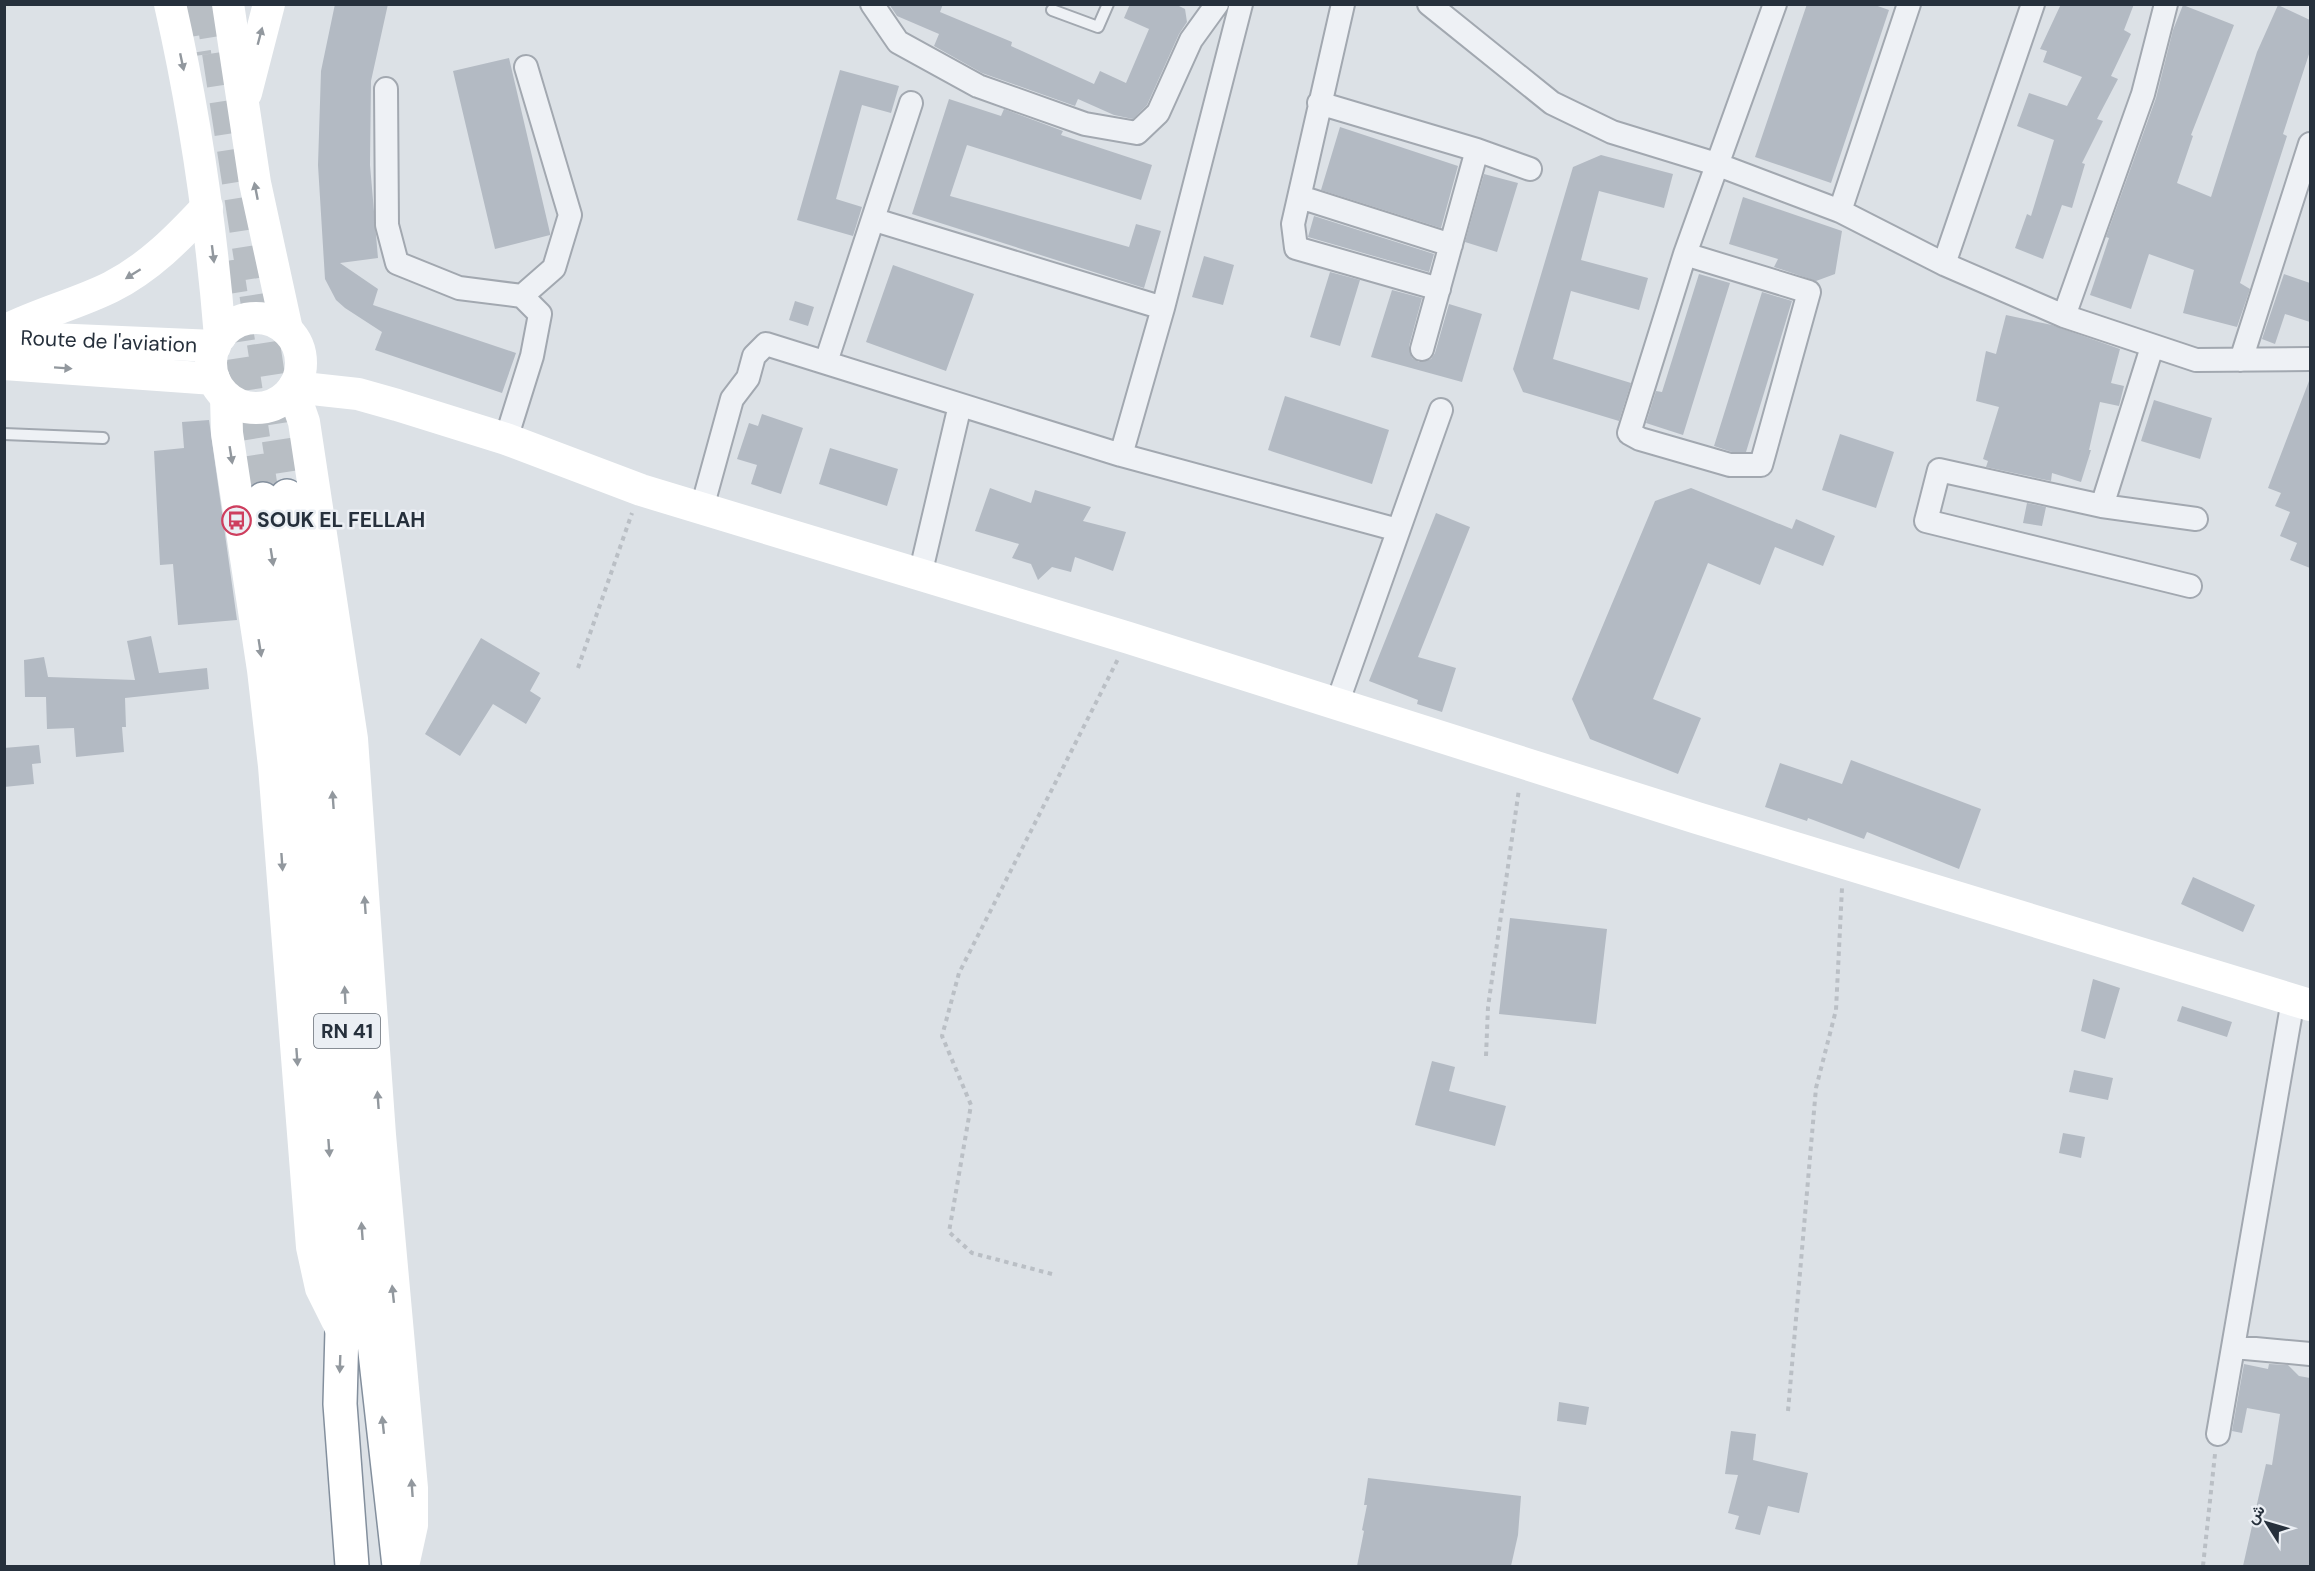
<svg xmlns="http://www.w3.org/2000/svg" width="2315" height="1571" font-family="'DM Sans',Vazirmatn,sans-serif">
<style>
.building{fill:#b3bac3}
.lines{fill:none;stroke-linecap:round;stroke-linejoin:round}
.highway-tunnel{stroke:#b8bec4;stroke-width:33;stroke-dasharray:33 16;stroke-linecap:butt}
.lane-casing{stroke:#a2a8b0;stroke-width:14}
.street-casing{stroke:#a2a8b0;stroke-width:26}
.highway-casing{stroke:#838f9d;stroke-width:36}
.path{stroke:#babfc5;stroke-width:4;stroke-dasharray:4.5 4.5;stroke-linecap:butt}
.lane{stroke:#eef1f5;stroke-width:10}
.street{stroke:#eef1f5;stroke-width:22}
.secondary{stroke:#fff;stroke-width:32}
.highway{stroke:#fff;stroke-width:33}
.oneway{fill:#92989e}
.labels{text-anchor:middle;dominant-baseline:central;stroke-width:5;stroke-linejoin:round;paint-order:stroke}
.shield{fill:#ebeff4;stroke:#616973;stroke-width:1.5}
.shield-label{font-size:20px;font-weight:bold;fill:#26303c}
.street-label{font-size:21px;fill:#26303c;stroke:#ebeff4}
.poi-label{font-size:21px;font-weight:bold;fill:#26303c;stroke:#ebeff4;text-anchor:start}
</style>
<rect width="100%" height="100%" fill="#dce1e6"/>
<path class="building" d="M335,4H388L371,81L370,165L378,258L340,263L378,289L373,305L516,353L502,393L375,350L382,332L345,308L336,300L325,279L318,165L321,71Z
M889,4H943L940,12L1012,42L1011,46L1094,84L1100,71L1126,83L1149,29L1124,18L1130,4H1175L1185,9L1187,22L1179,34L1147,105L1133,119L1114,115L1078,99L1075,106L982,73L934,46L939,34L897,16Z
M1807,4H1872L1889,10L1831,183L1755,157Z
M2061,4H2134L2124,30L2131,34L2111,76L2118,79L2097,119L2103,121L2082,163L2085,164L2072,208L2062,205L2043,259L2015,248L2027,214L2031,216L2054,140L2017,126L2029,93L2067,106L2082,77L2043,62L2047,51L2040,49Z
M2183,5L2234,25L2191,135L2193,136L2177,183L2211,197L2257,52L2278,5L2310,20V51L2283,134L2287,136L2240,283L2250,289L2237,327L2183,313L2194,270L2149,254L2131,309L2090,295L2109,238L2106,237L2156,98L2173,30Z
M509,58L550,233V235L495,249L453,71Z
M840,70L899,86L891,113L862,105L836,199L862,207L853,236L797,220Z
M949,99L1001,116L1004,109L1063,131L1061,135L1152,165L1141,200L967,145L950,196L1129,247L1136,224L1161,231L1144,288L912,214Z
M1340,127L1458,166L1441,228L1321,190Z
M1601,155L1673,174L1664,208L1599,191L1581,260L1648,278L1639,310L1571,291L1553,359L1631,383L1619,421L1523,392L1513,369L1573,167Z
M1484,174L1518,183L1497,252L1465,242Z
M1743,197L1842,231L1835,274L1816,281L1774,267L1778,259L1729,244Z
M1314,216L1434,254L1429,272L1308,237Z
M1204,256L1234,265L1223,305L1192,297Z
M893,265L974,294L946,371L866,342Z
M1330,272L1360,280L1340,346L1310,337Z
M1699,274L1730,283L1683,435L1646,423L1656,391L1662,392Z
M2284,274L2310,283V322L2285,314L2275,344L2262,339Z
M1392,290L1422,298L1409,346L1412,358L1419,362L1431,359L1435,353L1449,304L1482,314L1462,382L1371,357Z
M1762,292L1792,301L1746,452H1732L1714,446Z
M795,301L814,307L808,326L789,320Z
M2006,315L2052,325L2120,349L2111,383L2124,386L2119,406L2100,402L2089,450H2091L2081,482L2052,473L2051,481L1986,467L1988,461L1983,459L1999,407L1976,401L1986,351L1996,354Z
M2309,381H2310V568L2290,560L2297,543L2280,536L2290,512L2275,506L2281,493L2268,488Z
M1285,396L1389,430L1372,484L1268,450Z
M2154,400L2212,418L2200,459L2141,441Z
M762,414L803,428L781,494L751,484L757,465L737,459L749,423L758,426Z
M209,420L237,620L178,625L173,564L160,565L154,451L184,448L182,422Z
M1840,434L1894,452L1876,508L1822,490Z
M830,448L898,469L887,506L819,484Z
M990,488L1031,503L1035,490L1091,507L1083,521L1126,532L1113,571L1075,557L1071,572L1052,567L1038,580L1031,564L1012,558L1019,544L975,531Z
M1691,488L1792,529L1796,519L1835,536L1823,566L1775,547L1760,585L1708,563L1653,699L1701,718L1678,774L1590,739L1572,699L1655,501Z
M2027,503L2046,507L2042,526L2023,523Z
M1436,513L1470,527L1418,657L1456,668L1442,712L1417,704L1418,700L1369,681Z
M151,636L159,673L207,668L209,689L125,698L126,727H122L124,752L76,757L74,728L47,729L46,697H25L24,660L44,657L48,677L135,680L127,641Z
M481,638L540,673L530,691L541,698L526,724L493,704L460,756L425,734Z
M39,745L41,763L32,764L34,784L4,787V748Z
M1851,760L1981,809L1959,869L1867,832L1864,839L1808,818L1807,821L1765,807L1780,763L1842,784Z
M2193,877L2255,905L2243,932L2181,904Z
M1510,918L1607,929L1596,1024L1499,1014Z
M2093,979L2120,988L2105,1039L2081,1031Z
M2182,1006L2232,1022L2227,1037L2177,1021Z
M1432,1061L1455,1067L1449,1091L1506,1106L1495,1146L1415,1125Z
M2074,1070L2113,1078L2108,1100L2069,1092Z
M2063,1133L2085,1137L2081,1158L2059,1153Z
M2244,1364L2268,1369L2269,1364L2288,1365L2299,1376L2310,1378V1566H2243L2266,1464L2272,1465L2280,1414L2247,1408L2242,1433L2232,1431Z
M1559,1402L1589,1407L1586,1425L1557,1421Z
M1731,1431L1756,1434L1753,1460L1808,1473L1799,1513L1768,1506L1760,1535L1735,1529L1739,1516L1728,1513L1738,1475L1725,1474Z
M1368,1478L1521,1496L1518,1535L1511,1566H1357L1364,1531L1362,1530L1367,1505H1364Z"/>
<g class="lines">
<path class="highway-tunnel" d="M187,4L195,56
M211,4L287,496
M226,261L263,499"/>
<defs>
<path id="lane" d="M1052,10L1098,27L1108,4
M4,434L103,438"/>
<path id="street" d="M872,4L898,42L978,86L1085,124L1137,133L1158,113L1191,40L1217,4
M1343,4L1293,224L1296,248L1439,289
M1429,4L1552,103L1612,132L1716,164L1840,211L1944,264L2064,316L2196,360L2310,359
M386,89L387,225L397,263L459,288L522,296L540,314L532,356L506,439
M1319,103L1477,150L1530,169
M1300,197L1451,245
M1840,211L1909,4
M875,220L1163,308
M1685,254L1809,292L1761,465H1730L1640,439L1629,433L1685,254L1775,4
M1944,264L2033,4
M522,296L554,268L570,215L526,67
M2064,316L2143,94L2166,4
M1422,349L1477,150
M2241,360L2310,144
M826,362L911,103
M1121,455L1163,308L1241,4
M2102,506L2152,347
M702,508L732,399L748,378L754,356L766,344L1121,455L1398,530
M920,575L960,405
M2190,586L1926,521L1939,470L2102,506L2196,519
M1337,704L1441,410
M2234,1347L2310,1354
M2218,1434L2293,1000"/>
<path id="highway" d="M287,496L322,711L333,793L363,1245L399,1566
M263,499L283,627L304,802L342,1330L340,1404L352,1566"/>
</defs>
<use href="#lane" class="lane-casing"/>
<use href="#street" class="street-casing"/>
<use href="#highway" class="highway-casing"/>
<path class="path" d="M578,668L632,513
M1486,1056L1488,1007L1519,789
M1052,1274L972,1253L949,1232L971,1105L942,1036L959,973L1118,659
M1788,1411L1816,1088L1836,1010L1842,888
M2203,1566L2215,1454"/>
<use href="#lane" class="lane"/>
<use href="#street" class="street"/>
<g class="secondary">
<path d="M170,4C195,114 211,225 220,337"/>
<path d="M228,4L255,183L287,330"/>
<path d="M246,93L269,4"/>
<circle cx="256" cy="363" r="45"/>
<path d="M4,331C39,313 77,304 111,287C150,267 178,238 207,207"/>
<path id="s1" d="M4,337L215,346"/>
<path d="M4,364L214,379"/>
<path d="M294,387L358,394L397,405L506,439L641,490L1129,638L1697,818L2310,1005"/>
<path d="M293,390L304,422L352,739L380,1135L412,1488V1525L403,1566"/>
<path d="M226,397L227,433L263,670L274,766L312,1247L321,1288L342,1330"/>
</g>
<use href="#highway" class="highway"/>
</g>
<defs><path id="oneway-solid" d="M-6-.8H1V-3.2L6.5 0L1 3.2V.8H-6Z" transform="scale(1.5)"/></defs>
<g class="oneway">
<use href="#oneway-solid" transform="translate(260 36) rotate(-75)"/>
<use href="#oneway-solid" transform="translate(182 62) rotate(78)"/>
<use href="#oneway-solid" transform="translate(256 191) rotate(-101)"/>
<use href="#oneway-solid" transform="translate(213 254) rotate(83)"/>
<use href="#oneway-solid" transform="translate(133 274) rotate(148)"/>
<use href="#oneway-solid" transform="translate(63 368) rotate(4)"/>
<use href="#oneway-solid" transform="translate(231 455) rotate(81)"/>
<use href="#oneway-solid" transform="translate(272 557) rotate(81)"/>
<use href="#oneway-solid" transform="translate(260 648) rotate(81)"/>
<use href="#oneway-solid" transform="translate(333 800) rotate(-94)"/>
<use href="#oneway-solid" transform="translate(282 862) rotate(86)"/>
<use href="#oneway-solid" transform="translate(365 905) rotate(-94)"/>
<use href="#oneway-solid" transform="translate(345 995) rotate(-93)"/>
<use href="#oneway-solid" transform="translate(297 1057) rotate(86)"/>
<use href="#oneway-solid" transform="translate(378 1100) rotate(-94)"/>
<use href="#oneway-solid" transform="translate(329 1148) rotate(86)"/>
<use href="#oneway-solid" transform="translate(362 1231) rotate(-94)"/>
<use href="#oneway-solid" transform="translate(393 1294) rotate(-96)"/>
<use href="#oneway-solid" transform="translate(340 1364) rotate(92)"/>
<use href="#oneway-solid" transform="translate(383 1425) rotate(-96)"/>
<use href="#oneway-solid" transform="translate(412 1488) rotate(-94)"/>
</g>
<defs>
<symbol id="bus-ring" viewBox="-11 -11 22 22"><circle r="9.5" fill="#ebeff4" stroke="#ce3e5e" stroke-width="1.5"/><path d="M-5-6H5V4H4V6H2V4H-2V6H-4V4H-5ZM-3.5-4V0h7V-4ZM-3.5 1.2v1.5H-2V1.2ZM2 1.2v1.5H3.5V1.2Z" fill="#ce3e5e"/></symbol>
</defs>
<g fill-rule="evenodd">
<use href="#bus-ring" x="220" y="504" width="33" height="33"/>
</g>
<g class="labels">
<rect class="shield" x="314" y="1014" width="66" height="34" rx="4.5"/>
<g class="shield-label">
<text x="347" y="1031">RN 41</text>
</g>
<g class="street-label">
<text stroke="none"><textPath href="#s1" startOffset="105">Route de l'aviation</textPath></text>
</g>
<g class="poi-label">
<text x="257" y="520">SOUK EL FELLAH</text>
</g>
</g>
<rect width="2315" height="1571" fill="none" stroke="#26303c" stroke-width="12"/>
<g transform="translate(2267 1523) rotate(307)" stroke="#ebeff4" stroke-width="4.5" paint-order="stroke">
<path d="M0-4.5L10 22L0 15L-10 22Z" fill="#26303c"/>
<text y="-9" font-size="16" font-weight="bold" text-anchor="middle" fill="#26303c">ش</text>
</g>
</svg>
